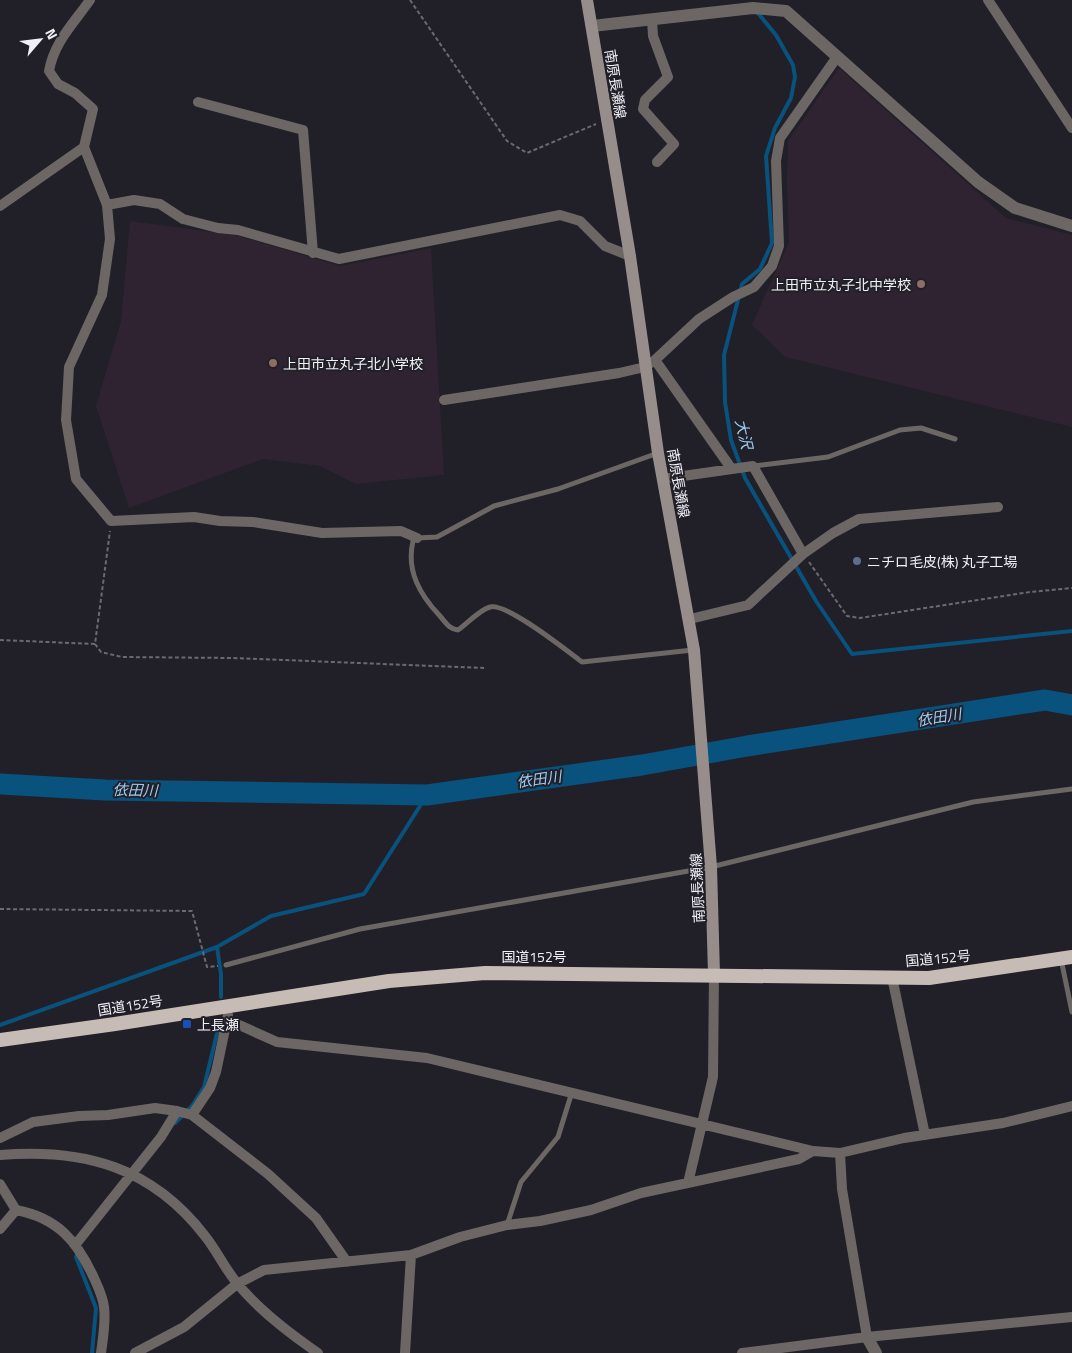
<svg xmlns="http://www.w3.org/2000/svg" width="1072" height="1353" font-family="'Titillium Web','Noto Sans JP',sans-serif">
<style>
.education{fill:#2f2332}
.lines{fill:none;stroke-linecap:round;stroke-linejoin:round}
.stream{stroke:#08527d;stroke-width:4}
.river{stroke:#08527d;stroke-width:21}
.path{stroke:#6b6a72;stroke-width:2;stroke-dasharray:4 2.5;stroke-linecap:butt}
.service{stroke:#6c6764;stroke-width:5}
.minor{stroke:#6c6764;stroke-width:10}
.tertiary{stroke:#6c6764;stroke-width:12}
.secondary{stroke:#978e8b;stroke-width:12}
.trunk{stroke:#c7bbb6;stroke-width:14}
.education-dot{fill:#8d6e63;stroke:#211f28;stroke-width:2}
.service-dot{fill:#5c6f8a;stroke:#211f28;stroke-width:2}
.transit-dot{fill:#1a4fb4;stroke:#211f28;stroke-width:2}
.labels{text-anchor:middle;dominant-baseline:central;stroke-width:4;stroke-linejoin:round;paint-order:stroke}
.street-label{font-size:14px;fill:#f1f0f6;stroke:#211f28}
.poi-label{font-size:14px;fill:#f1f0f6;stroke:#211f28;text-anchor:start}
.water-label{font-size:15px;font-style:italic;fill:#9bcdf4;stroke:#211f28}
</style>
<rect width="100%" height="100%" fill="#211f28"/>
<path class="education" d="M839,68L1006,218L1072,235V427L785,357L752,325L789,242L787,183L788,141Z
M130,221L235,235L340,266L431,248L444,475L356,484L320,466L263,459L129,508L96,406L121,321Z"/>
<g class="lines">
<path class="stream" d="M757,12L776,35L793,65L795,77L791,98L775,128L766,156L772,243L760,269L742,284L724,355L725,402L731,440L745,478L816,601L852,654L1072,631
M217,947L221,974V997
M0,1025L217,947L271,916L364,894L427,795
M175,1123L192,1106L204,1087L220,1021
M78,1253L76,1257L96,1308L92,1353"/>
<path class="river" d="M0,784L105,790L427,795L642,765L747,746L1045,700L1072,705"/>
<path class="path" d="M410,0L507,141L527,153L596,124
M809,562L847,616L860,618L1030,592L1072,588
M0,640L95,644L110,531
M95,644L101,652L122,657L233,658L484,668
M0,909L192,911L207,967L218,966"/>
<path class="service" d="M658,453L558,489L494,506L437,537L417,538L413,541C406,571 420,595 440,616C446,623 449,629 458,630C467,624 479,610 490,607C506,602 567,651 582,662L693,650
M753,466L828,457L900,430L921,428L955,439
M1061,959L1072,1012
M226,965L360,929L711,867L973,802L1072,789
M507,1225L521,1182L558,1137L572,1092"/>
<path class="minor" d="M90,0C74,23 54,42 49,71L58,84L75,93L93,109L84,147L107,205L110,239L102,295L69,367L66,420L76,479L111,521L194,517L220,521L253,522L322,533L401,531L417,538
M988,0L1072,128
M652,19L653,36L668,77L645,100L643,109L674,144L657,162
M198,102L303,130L313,253
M107,205L134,200L160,204L183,219L218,228L238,230L339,259L560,215L580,221L605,246L630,256
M0,206L84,147
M655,360L731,468
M444,400L619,373L645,367L655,360L699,319L733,297L754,287L772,266L779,246L776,161L780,138L837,57
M662,479L753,466L803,554
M690,619L748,605L803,554L833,533L859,519L998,507
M892,977L925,1135
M228,1020L277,1042L427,1058L813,1151L840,1153L904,1138L1003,1123L1072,1106
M192,1115L210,1088L216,1072L228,1015
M0,1138L33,1122L79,1116L108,1115L155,1108L177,1111
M840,1153L842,1189L867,1337
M0,1155C84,1148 152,1167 205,1236C217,1251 225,1269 237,1283C256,1307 292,1335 318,1353
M688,1183L713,1077L714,974
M0,1184L16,1210C58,1218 77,1241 94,1278C98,1287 103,1297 104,1307C106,1322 103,1338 101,1353
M0,1229L16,1210
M76,1244L161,1137L177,1111L192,1115L268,1174L316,1218L347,1262
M135,1353L184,1327L237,1284L264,1270L411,1255L460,1237L507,1225L540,1221L591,1210L641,1193L799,1159L813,1151
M405,1353L411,1255
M742,1353L867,1337L1072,1317"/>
<path class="tertiary" d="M592,26L753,8L786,11L978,182L1015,208L1072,226
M867,1337L876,1353"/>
<path class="secondary" d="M587,0L630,256L658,453L694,650L711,867L714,974"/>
<path class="trunk" d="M0,1040L115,1024L389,981L485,973L929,978L1072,957"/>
</g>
<g class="education-dot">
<circle cx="921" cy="284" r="5"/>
<circle cx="273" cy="363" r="5"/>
</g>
<circle class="service-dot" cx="857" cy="561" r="5"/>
<rect class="transit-dot" x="182" y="1019" width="10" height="10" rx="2.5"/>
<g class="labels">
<g class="street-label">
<text transform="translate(616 84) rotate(81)">南原長瀬線</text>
<text transform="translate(679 483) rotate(80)">南原長瀬線</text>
<text transform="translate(697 888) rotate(-93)">南原長瀬線</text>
<text x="534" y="956">国道152号</text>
<text transform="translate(938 958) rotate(-5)">国道152号</text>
<text transform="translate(130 1005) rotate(-9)">国道152号</text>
</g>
<g class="poi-label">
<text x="911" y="284" text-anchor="end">上田市立丸子北中学校</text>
<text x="283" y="363">上田市立丸子北小学校</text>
<text x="867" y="561">ニチロ毛皮(株) 丸子工場</text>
<text x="197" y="1024">上長瀬</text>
</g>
<g class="water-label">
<text transform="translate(744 434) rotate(77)">大沢</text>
<text transform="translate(939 717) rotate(-9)">依田川</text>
<text transform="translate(539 779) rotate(-8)">依田川</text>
<text transform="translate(135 790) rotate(1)">依田川</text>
</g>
</g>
<g transform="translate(40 40) rotate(62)" stroke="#211f28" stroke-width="4" paint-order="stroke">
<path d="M0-4L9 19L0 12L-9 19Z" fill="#f1f0f6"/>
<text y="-8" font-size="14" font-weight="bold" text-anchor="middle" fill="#f1f0f6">N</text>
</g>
</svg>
